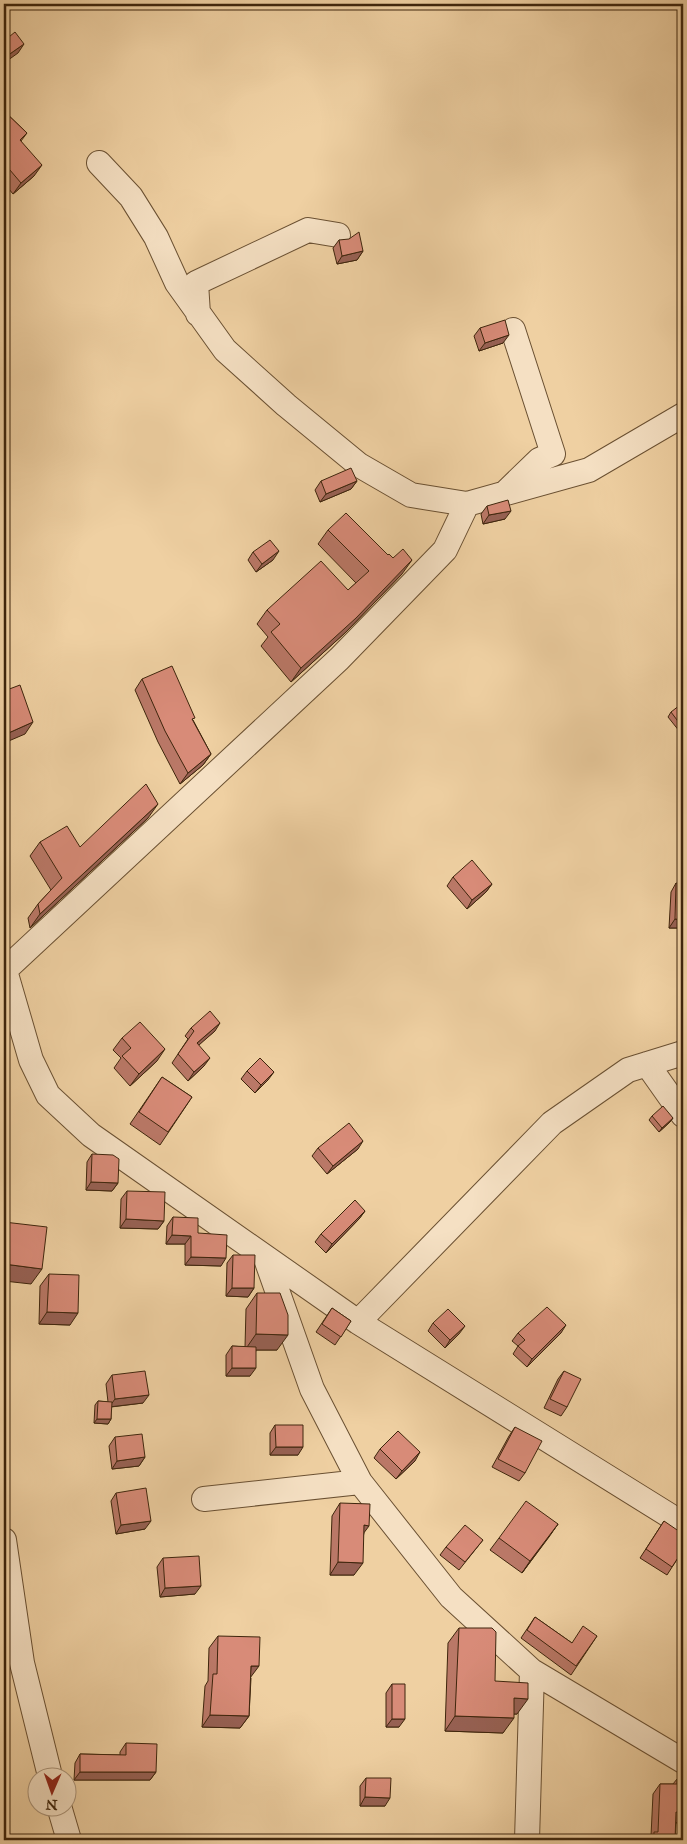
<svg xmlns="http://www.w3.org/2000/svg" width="687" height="1844" font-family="'IM FELL Great Primer',serif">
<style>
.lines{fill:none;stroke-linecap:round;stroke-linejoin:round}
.minor-casing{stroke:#6a5032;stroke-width:26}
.minor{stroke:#f5e0c3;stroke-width:24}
.wall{fill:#ba7867;stroke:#3e250c}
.shaded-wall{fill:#976154;stroke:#3e250c}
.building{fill:#d88b78;stroke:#3e250c}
</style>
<rect width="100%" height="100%" fill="#efd0a2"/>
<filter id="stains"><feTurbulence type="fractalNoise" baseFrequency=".004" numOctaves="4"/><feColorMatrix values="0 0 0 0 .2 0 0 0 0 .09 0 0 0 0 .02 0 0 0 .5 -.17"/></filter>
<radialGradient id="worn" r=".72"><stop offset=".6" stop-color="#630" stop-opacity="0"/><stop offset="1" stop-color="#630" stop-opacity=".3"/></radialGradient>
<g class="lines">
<defs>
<path id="minor" d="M99,163L131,197L156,237L177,283L225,350L286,405L359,465L411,495L467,504L589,470L683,415
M198,314L196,283L308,230L338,235
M506,492L539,460L553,454L513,330
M4,967L31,1060L48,1095L91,1135L358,1322L683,1524
M5,970L339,659L445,550L467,504
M647,1064L683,1115
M266,1259L312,1389L360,1482L451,1597L532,1671L683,1761
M358,1322L552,1123L628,1070L683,1053
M204,1499L360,1482
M4,1540L22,1663L50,1776
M59,1806L69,1840
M527,1840L532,1671"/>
</defs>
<use href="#minor" class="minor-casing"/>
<use href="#minor" class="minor"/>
</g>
<path class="wall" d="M4,111L27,133L21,141L34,176L13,194L4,183Z
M339,240L363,251L357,260L337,264L333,248Z
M480,328L503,343L479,351L474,336Z
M321,481H357L351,489L320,502L315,490Z
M487,506L505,519L483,524L481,514Z
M328,530L402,574L346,632L291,682L261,646L268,637L257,624L267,610L348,590L356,583L318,544Z
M253,552L273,560L256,572L248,560Z
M142,679L193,720L211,754L203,765L180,784L158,742L135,690Z
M683,708V729L680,732L668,717L671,712Z
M148,818L30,928L28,918L38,904L51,890L30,856L40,842L80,847Z
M453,877L492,884L486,892L467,909L447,886Z
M676,883L683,928H669L671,892Z
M191,1028L215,1031L198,1045L204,1066L188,1081L172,1063L188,1039L185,1036Z
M122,1038L157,1061L130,1086L114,1068L121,1058L113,1050Z
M247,1071L268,1080L255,1093L241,1079Z
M162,1077L192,1097L160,1145L130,1124Z
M652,1116L673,1118L670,1122L659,1132L649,1120Z
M318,1148L358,1149L327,1174L312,1156Z
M92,1154L118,1183L112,1191L86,1190L87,1162Z
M127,1191L164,1221L158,1229L120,1228L121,1199Z
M365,1211L359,1219L326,1253L315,1242L321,1234Z
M173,1217L198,1233L221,1266L185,1265V1244H166L167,1226Z
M233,1255L254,1288L248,1297L226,1296L227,1263Z
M49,1274L70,1325L39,1324L40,1286Z
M257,1293L277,1350H256L250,1376H226V1355L232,1346L245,1347L246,1309Z
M332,1308L351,1321L335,1345L316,1332Z
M433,1323L459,1334L445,1348L428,1331Z
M518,1333H561L527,1367L513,1354L518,1346L512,1341Z
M564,1371L567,1407L561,1416L544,1408L558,1379Z
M112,1375L143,1403L111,1407V1419L108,1424L94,1423L95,1405L98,1401L108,1402L106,1384Z
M275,1425L298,1455H270V1433Z
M515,1427L525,1473L519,1481L492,1467L509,1436Z
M115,1437L145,1457L139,1466L112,1469L109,1446Z
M380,1449L415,1461L396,1479L374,1458Z
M116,1493L145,1529L116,1534L111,1501Z
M340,1503L364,1533L354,1575H330L332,1516Z
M664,1521L683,1550L667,1575L640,1558Z
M558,1524L522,1573L490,1550L499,1538Z
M483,1540L459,1570L440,1555L446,1547Z
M163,1558L195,1594L160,1597L157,1567Z
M535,1617L572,1643L597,1636L571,1675L521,1638Z
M459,1628L517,1714H514L503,1733L445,1731L448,1643Z
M218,1636L251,1678L249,1716L240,1728L202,1727L205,1686L208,1681L209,1648Z
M392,1684L399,1727H386V1693Z
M126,1743L156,1772L150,1780H74L75,1763L80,1754L120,1755V1752Z
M366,1778L385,1806H360V1786Z
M677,1779H683V1823H676L675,1840H648L651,1836L653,1794L660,1784H673Z"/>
<path class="shaded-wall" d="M24,44L18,53L4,63V58Z
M42,165L34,176L13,194L21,183Z
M363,251L357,260L337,264L342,256Z
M509,335L503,343L479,351L485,343Z
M357,481L351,489L320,502L326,494Z
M511,511L505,519L483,524L489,515Z
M279,551L273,560L256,572L262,564Z
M412,560L402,574L346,632L291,682L301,668Z
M33,722L25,734L4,743V735Z
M211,754L203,765L180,784L188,773Z
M158,804L148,818L30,928L40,914Z
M492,884L486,892L467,909L472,900Z
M675,919L683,920V928H669Z
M220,1023L215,1031L191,1052L197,1043Z
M165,1049L157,1061L130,1086L139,1074Z
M210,1058L204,1066L188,1081L194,1072Z
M274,1072L268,1080L255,1093L261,1085Z
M673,1118L670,1122L659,1132L662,1128Z
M363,1141L358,1149L327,1174L333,1166Z
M91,1182L118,1183L112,1191L86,1190Z
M365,1211L359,1219L326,1253L332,1244Z
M126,1219L164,1221L158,1229L120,1228Z
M172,1235L191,1236L185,1244H166Z
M191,1257L226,1258L221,1266L185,1265Z
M4,1264L42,1269L31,1284L4,1281Z
M232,1288H254L248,1297L226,1296Z
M47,1312L78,1313L70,1325L39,1324Z
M566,1325L561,1333L527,1367L532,1359Z
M465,1326L459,1334L445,1348L450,1340Z
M256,1334L288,1335L277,1350H245Z
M232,1368H256L250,1376H226Z
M149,1395L143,1403L109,1407L115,1399Z
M97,1419H111L108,1424L94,1423Z
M276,1447H303L298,1455H270Z
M420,1452L415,1461L396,1479L402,1471Z
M145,1457L139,1466L112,1469L117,1461Z
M151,1521L145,1529L116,1534L121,1525Z
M558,1524L549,1537L522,1573L530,1561Z
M364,1525L369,1526L360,1538Z
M338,1562L363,1563L354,1575H330Z
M201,1586L195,1594L160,1597L165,1588Z
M251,1666H259L250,1678Z
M514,1698L528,1699L517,1714H504Z
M210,1715L249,1716L240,1728L202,1727Z
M455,1716L514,1718L503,1733L445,1731Z
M392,1719H405L399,1727H386Z
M80,1772H156L150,1780H74Z
M365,1797L390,1798L385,1806H360Z
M676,1812L683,1813V1823L669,1822Z"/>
<path class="building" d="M15,32L24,44L4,58V41Z
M4,111L27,133L20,140L42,165L21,183L4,163Z
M359,232L363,251L342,256L339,240L349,239Z
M505,320L509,335L485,343L480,328Z
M351,468L357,481L326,494L321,481Z
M508,500L511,511L489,515L487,506Z
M346,513L388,555L389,554L393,558L403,549L412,560L356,618L301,668L271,632L280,624L267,610L321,561L348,590L369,571L328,530Z
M270,540L279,551L262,564L253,552Z
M172,666L195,718L192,719L211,754L188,773L165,731L142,679Z
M20,685L33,722L4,735V691Z
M680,705L683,708V728L671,712Z
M146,784L158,804L40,914L38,904L62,878L40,842L67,826L80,847Z
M472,860L492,884L472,900L453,877Z
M676,883L683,884V920L675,919Z
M210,1011L220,1023L197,1043L210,1058L194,1072L178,1054L194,1031L191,1028Z
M140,1022L165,1049L139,1074L122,1056L131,1048L122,1038Z
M260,1058L274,1072L261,1085L247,1071Z
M162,1077L192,1097L168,1132L139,1112Z
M663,1106L673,1118L662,1128L652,1116Z
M349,1123L363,1141L333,1166L318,1148Z
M92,1154L113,1155L119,1159L118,1183L91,1182Z
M127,1191L165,1192L164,1221L126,1219Z
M355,1200L365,1211L332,1244L321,1234Z
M173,1217L198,1218V1233L227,1235L226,1258L191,1257V1236L172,1235Z
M4,1222L47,1227L42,1269L4,1264Z
M233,1255H255L254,1288H232Z
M49,1274L79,1275L78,1313L47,1312Z
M257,1293H280L288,1315V1335L256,1334Z
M547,1307L566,1325L532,1359L518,1346L525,1340L518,1333Z
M332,1308L351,1321L341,1337L322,1324Z
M448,1309L465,1326L450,1340L433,1323Z
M232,1346L256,1347V1368H232Z
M145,1371L149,1395L115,1399L112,1375Z
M564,1371L581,1379L567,1407L550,1399Z
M98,1401L112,1402L111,1419H97Z
M275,1425H303V1447H276Z
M515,1427L542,1441L525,1473L498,1459Z
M398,1431L420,1452L402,1471L380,1449Z
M142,1434L145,1457L117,1461L115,1437Z
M146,1488L151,1521L121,1525L116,1493Z
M526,1501L558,1524L530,1561L499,1538Z
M340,1503L370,1504L369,1526L364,1525L363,1563L338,1562Z
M664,1521L683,1534V1550L672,1567L646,1549Z
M465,1525L483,1540L465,1562L446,1547Z
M199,1556L201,1586L165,1588L163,1558Z
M535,1617L572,1643L583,1626L597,1636L576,1666L527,1630Z
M459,1628H492L496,1632L495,1681L528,1683V1699L514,1698V1718L455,1716Z
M218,1636L260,1637L259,1666H251L249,1716L210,1715L213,1674H217Z
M392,1684H405V1719H392Z
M126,1743L157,1744L156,1772H80V1754L126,1755Z
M366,1778H391L390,1798L365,1797Z
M677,1779H683V1813L676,1812L675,1840H654V1832H658L660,1784H677Z"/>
<rect width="687" height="1844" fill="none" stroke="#efd0a2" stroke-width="20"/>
<rect x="5" y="5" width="677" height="1834" fill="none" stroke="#3e250c" stroke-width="2.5"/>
<rect x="10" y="10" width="667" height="1824" fill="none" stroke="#3e250c"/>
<g transform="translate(52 1792) rotate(182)"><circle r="24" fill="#f5e0c3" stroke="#ac957a"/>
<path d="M0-4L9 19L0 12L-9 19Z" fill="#8f2418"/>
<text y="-8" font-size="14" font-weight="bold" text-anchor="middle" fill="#3e250c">N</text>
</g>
<rect width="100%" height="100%" filter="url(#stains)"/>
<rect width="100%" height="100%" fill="url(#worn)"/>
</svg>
